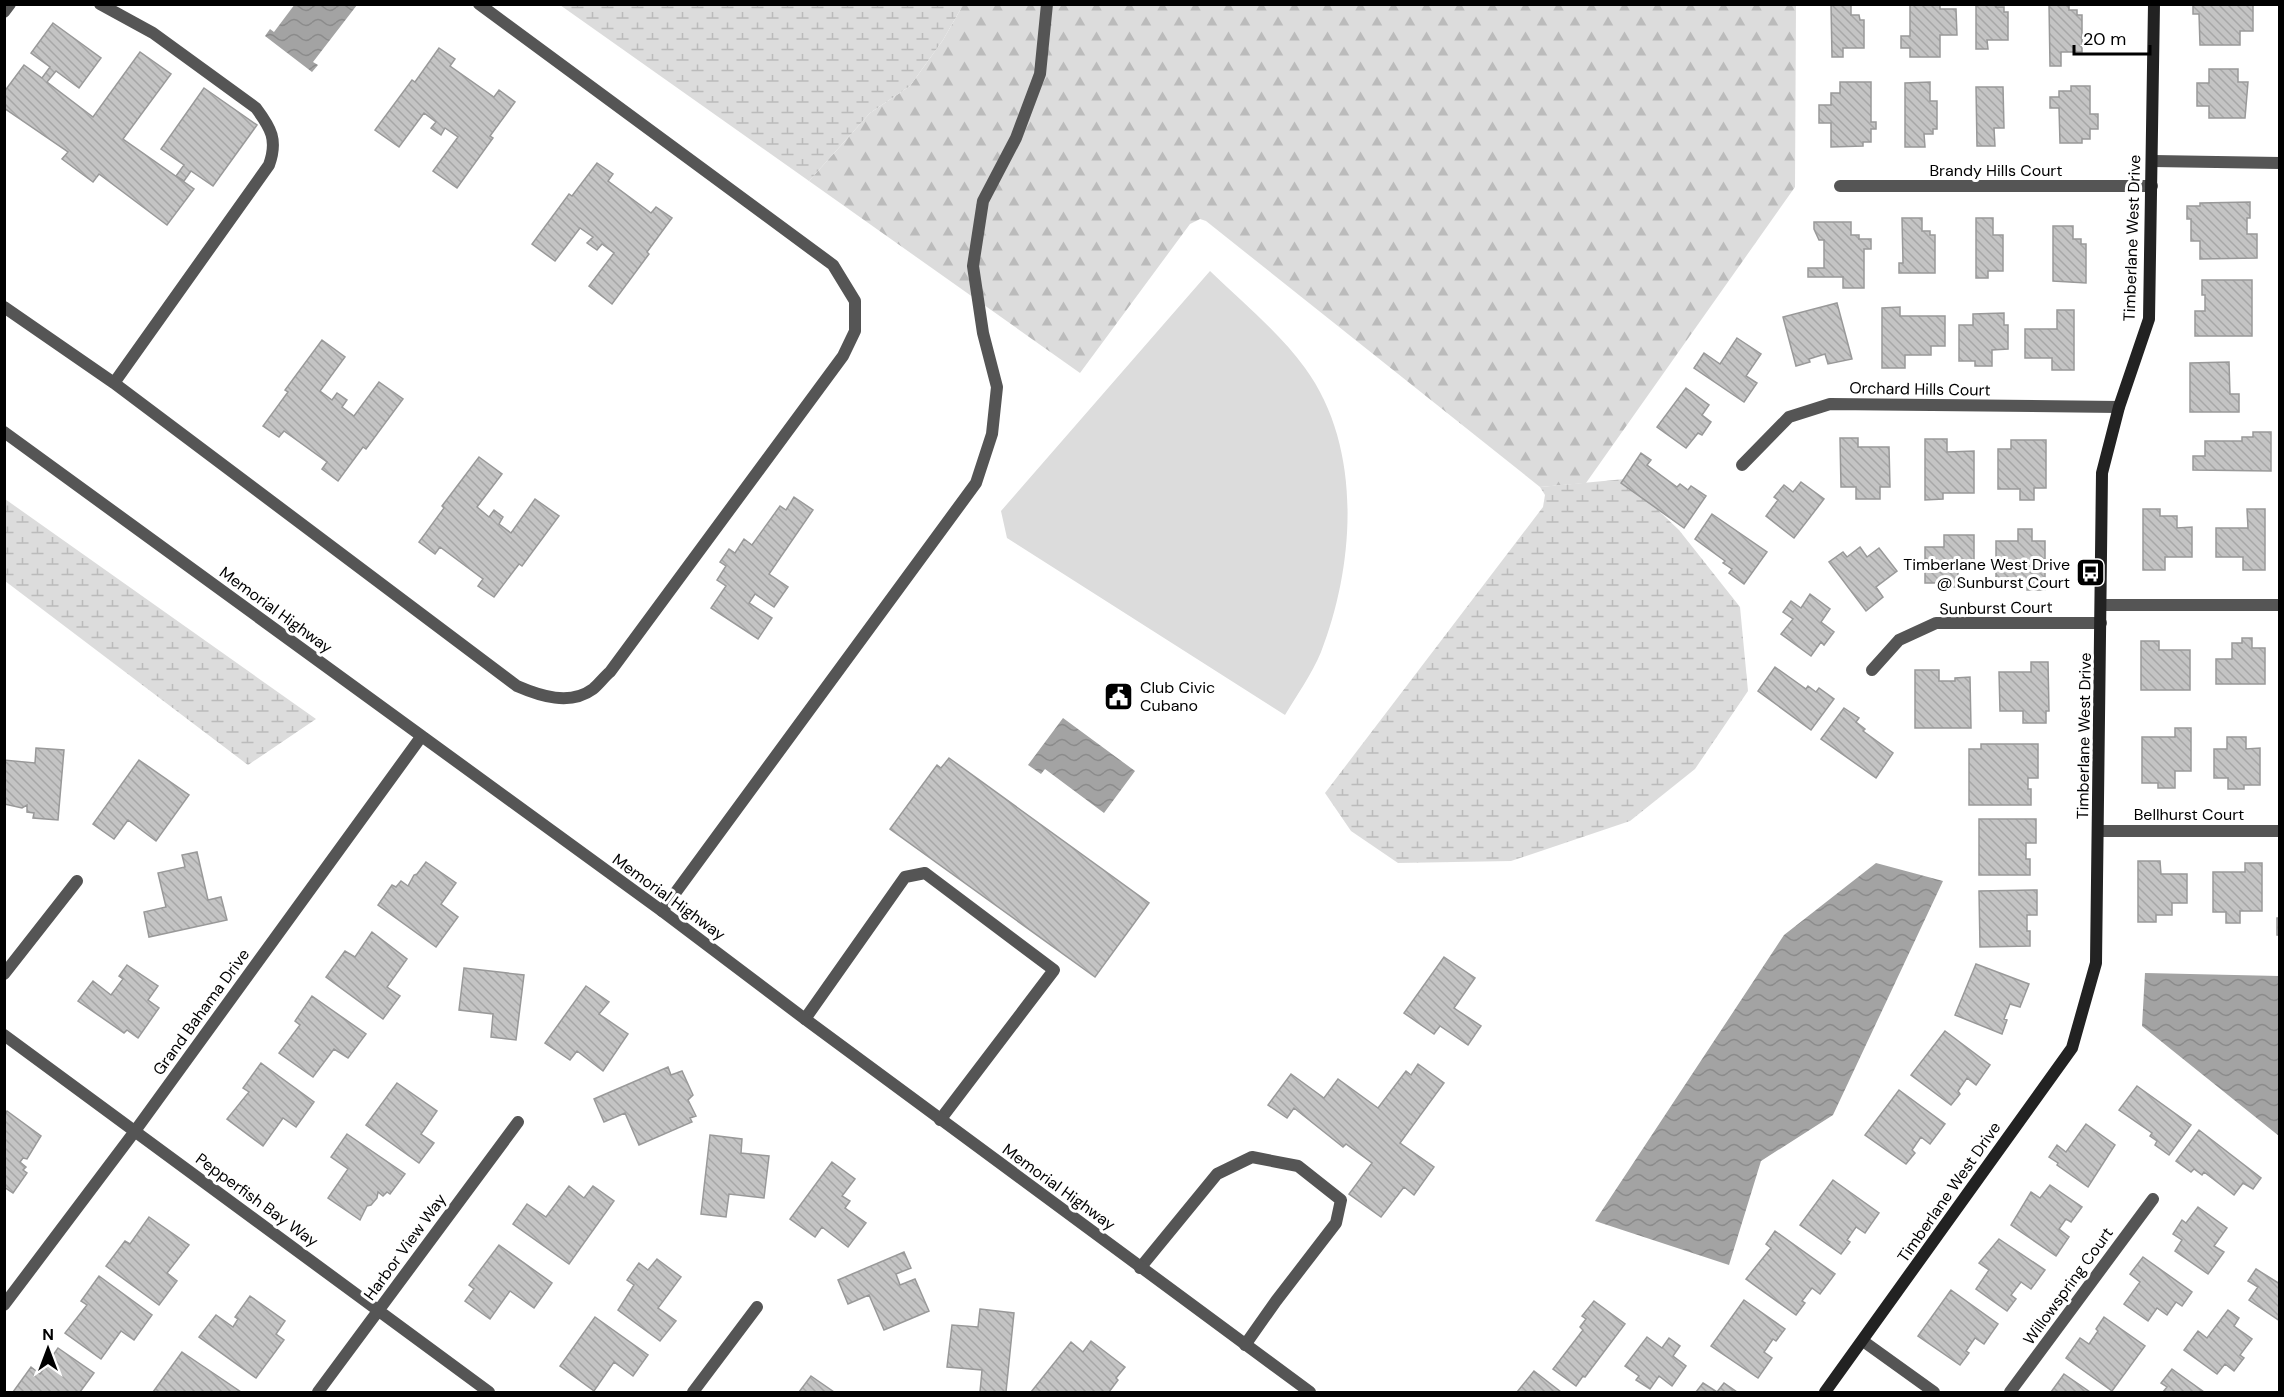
<svg xmlns="http://www.w3.org/2000/svg" width="2284" height="1397" font-family="'DM Sans',sans-serif">
<style>
.grass{fill:#dcdcdc}
.forest{fill:url(#forest-firs)}
.wetland{fill:url(#wetland-marsh)}
.water{fill:url(#water-waves)}
.building{fill:url(#building-back-hatch);stroke:#999;stroke-width:1.5}
.lines{fill:none;stroke-linecap:round;stroke-linejoin:round}
.lane{stroke:#555;stroke-width:12}
.street{stroke:#555;stroke-width:12}
.secondary{stroke:#222;stroke-width:12}
.labels{text-anchor:middle;dominant-baseline:central;stroke-width:6;stroke-linejoin:round;paint-order:stroke}
.street-label{font-size:16px;fill:#000;stroke:#fff}
.poi-label{font-size:16px;fill:#000;stroke:#fff;text-anchor:end}
</style>
<defs>
<pattern id="forest-firs" width="22" height="20" patternUnits="userSpaceOnUse" patternTransform="scale(1.5)"><rect width="22" height="20" fill="#dcdcdc"/><path d="M5 1l3.5 6h-7zM16 11l3.5 6h-7z" fill="#bbb"/></pattern>
<pattern id="wetland-marsh" width="20" height="14" patternUnits="userSpaceOnUse" patternTransform="scale(1.5)"><rect width="20" height="14" fill="#dcdcdc"/><path d="M1 5h8M5 5V1M11 12h8M15 12V8" fill="none" stroke="#bbb"/></pattern>
<pattern id="water-waves" width="16" height="10" patternUnits="userSpaceOnUse" patternTransform="scale(1.5)"><rect width="16" height="10" fill="#a3a3a3"/><path d="M0 5q4-4 8 0t8 0" fill="none" stroke="#8b8b8b"/></pattern>
<pattern id="building-back-hatch" width="6" height="6" patternUnits="userSpaceOnUse" patternTransform="scale(1.5)"><rect width="6" height="6" fill="#c4c4c4"/><path d="M-1 5l2 2M0 0l6 6M5-1l2 2" fill="none" stroke="#a7a7a7"/></pattern>
</defs>
<rect width="100%" height="100%" fill="#fff"/>
<path class="grass" d="M1210,271C1242,302 1279,332 1305,368C1363,447 1355,565 1321,652C1312,674 1297,695 1285,715L1007,538L1001,511Z"/>
<path class="forest" d="M963,5H1796L1795,187L1586,483L1540,487L1206,221L1200,219L1190,224L1080,373L809,181L870,113L910,86L943,40Z"/>
<path class="wetland" d="M560,5H559H963L943,40L910,86L870,113L809,181Z
M1625,479L1679,530L1740,607L1748,691L1695,769L1630,821L1511,861L1398,863L1351,831L1325,793L1543,507L1545,495L1540,487Z
M4,499H5L316,719L248,765L5,581Z"/>
<path class="water" d="M295,4L357,5L313,62L318,65L312,72L265,36L270,29L274,32Z
M1063,718L1135,771L1104,813L1045,769L1041,774L1028,765Z
M1876,863L1943,881L1833,1115L1761,1161L1729,1265L1595,1221L1784,935Z
M2145,973L2279,976V1136L2142,1026Z"/>
<path class="building" d="M1831,4H1851V15H1859L1860,20H1864V48H1843V57H1832Z
M1910,4L1940,5V9H1956L1957,35H1940V57H1910V48H1901V36H1910Z
M1976,4H1996V7H2004V12H2008V40H1987L1988,49H1976Z
M2049,4H2069V10H2077V15H2082V52H2061V66H2050Z
M2193,4H2253V31H2240V45H2200L2199,14H2193Z
M53,23L101,58L79,88L56,71L47,82L93,117L140,52L171,74L123,139L194,189L167,225L99,174L93,182L62,159L68,152L4,108V92L24,65L42,78L50,67L31,53Z
M439,48L455,59L450,66L494,97L499,90L515,102L490,136L493,138L457,188L433,171L458,137L445,128L441,135L431,128L436,122L424,113L399,147L375,130L412,80L415,82Z
M2209,69H2238V82H2248L2245,118H2209V106H2197V83H2209Z
M1840,82H1871V122H1876V129H1871V142H1863V146L1831,147V123H1819V105H1831V93H1840Z
M1930,82V101H1937V129H1933V134H1924L1925,147H1905V83Z
M2071,86H2090V114H2098V129H2090V139H2082V143H2060L2059,108H2050V97H2059V91H2071Z
M1976,87H2003L2004,128H1994L1995,146H1977Z
M204,88L257,125L213,186L191,171L184,181L176,176L184,165L161,149Z
M597,163L613,174L608,181L651,213L656,207L672,218L647,252L649,254L612,304L589,286L614,253L602,244L597,250L587,243L593,237L580,228L555,261L532,244L569,194L572,196Z
M2250,202V218H2247V234H2257V258L2200,259V241H2191V219H2187V206H2200V203Z
M1902,218H1922V231H1930V235H1935V273H1899V263H1903Z
M1976,218H1993V235H2003V271H1988V278H1976Z
M1814,222H1851V235H1859V239H1871V249H1864V288H1843V277H1808V268H1824V240H1819L1814,229Z
M2053,226H2073V239H2081V244H2086V283L2053,281Z
M2202,280H2252V336H2195V311H2205V295H2202Z
M1837,303L1852,359L1828,364L1825,354L1809,359L1810,362L1796,366L1783,317Z
M1900,307V316H1945V346H1931V355H1905V368H1882V308Z
M2057,310H2074V370H2052V358H2025V329H2057Z
M2004,313V325H2008V349L1992,350V366H1975V361H1959V325H1973V314Z
M1737,338L1761,354L1746,376L1757,383L1744,402L1694,368L1704,353L1720,364Z
M322,340L345,357L320,391L332,400L337,393L347,400L342,407L354,416L379,382L403,399L366,449L363,447L338,481L322,469L327,462L284,431L279,437L263,426L288,392L285,390Z
M2229,362L2230,394H2239V412H2190V363Z
M1686,388L1709,405L1702,415L1711,422L1702,435L1698,433L1686,448L1657,427Z
M2253,432H2271V471L2193,470V456H2205V441H2242V437H2253Z
M1840,438H1858V447H1889L1890,487H1880V499H1856V487H1841Z
M1925,439H1947V452L1974,451V493H1943V499L1925,500Z
M2011,440H2046V488H2034V500H2020V489H1998V449H2011Z
M1641,453L1651,460L1647,465L1677,487L1680,484L1688,490L1691,486L1706,496L1684,528L1621,483Z
M479,457L502,474L477,507L489,517L494,510L503,517L499,524L511,533L535,499L559,516L522,566L519,564L494,597L478,586L483,579L440,547L435,554L419,542L444,508L442,506Z
M1801,482L1824,499L1794,538L1766,516L1778,500L1774,497L1784,485L1793,492Z
M794,497L813,510L769,574L788,587L774,607L755,594L749,603L772,618L758,639L711,608L726,586L717,580L726,566L720,562L729,549L735,553L744,539L752,545L780,506L786,510Z
M2143,509H2160V516H2177V528L2192,527V557H2165V570H2143Z
M2247,509H2265V570H2243V557H2216V528H2248Z
M1712,514L1767,552L1744,584L1729,573L1732,569L1723,563L1725,561L1695,539Z
M2018,529H2032V541H2045V590H2027V580L1996,581V541H2018Z
M1944,535H1974V571H1958V587H1941V583H1925V547H1944Z
M1860,547L1867,557L1879,548L1897,571L1876,587L1883,597L1866,611L1829,562L1843,552L1847,557Z
M1810,594L1830,609L1821,622L1834,632L1824,645L1821,642L1811,656L1781,634L1793,619L1783,612L1791,601L1801,608Z
M2242,638H2252V648H2265V684H2216V659H2232V643H2242Z
M2141,641H2159V650H2190V690H2141Z
M2031,662H2048L2049,711H2046V723H2023V711H2000L1999,672H2031Z
M1775,667L1806,689L1808,686L1816,692L1819,688L1834,699L1811,730L1758,691Z
M1915,670H1939V681H1955V678L1970,677L1971,728H1915Z
M1844,708L1859,718L1856,722L1865,729L1863,731L1893,753L1876,778L1821,739Z
M2175,728H2191V771H2175V788H2158V783H2142V737H2175Z
M2227,737H2246V749L2260,748V785H2244V789H2228V778H2214V749H2227Z
M1981,744H2038V778H2028V789H2031V805H1969V749H1981Z
M36,748L64,750L58,820L33,818L34,813L27,812V805L22,808L4,804V760L35,763Z
M949,758L1149,903L1095,977L890,829L937,765L941,768Z
M139,760L189,795L156,841L128,820L114,839L93,824Z
M1979,819H2036V843H2026V859H2030V875H1979Z
M197,852L208,900L221,897L227,920L149,937L144,912L166,907L158,873L185,867L182,855Z
M2138,861H2160L2161,874H2187V903H2172V915H2156V922H2138Z
M426,862L456,883L441,904L458,917L436,947L378,905L392,885L396,887L401,881L408,886L414,875L417,874Z
M2245,863H2262V911H2240V923H2226V912H2213V872H2245Z
M2037,890V915H2027V931H2030V946L1980,947L1979,891Z
M2277,918H2280V935H2277Z
M372,932L407,959L387,987L400,996L383,1019L326,977L345,951L355,957Z
M1444,957L1475,978L1454,1008L1481,1026L1468,1045L1440,1026L1434,1034L1404,1013Z
M1976,964L2029,984L2020,1007L2010,1004L2004,1019L2007,1020L2002,1034L1955,1015Z
M127,965L158,986L148,1000L159,1008L138,1038L127,1030L124,1033L78,1001L93,981L111,995L123,979L119,976Z
M464,968L524,975L516,1040L491,1037L493,1014L459,1010Z
M586,986L609,1002L599,1014L628,1034L603,1071L577,1051L570,1060L545,1043Z
M312,996L366,1034L348,1058L334,1049L313,1077L279,1053L300,1025L295,1021Z
M1945,1031L1990,1065L1976,1085L1967,1078L1958,1091L1960,1094L1951,1105L1911,1075Z
M261,1063L314,1102L296,1127L283,1118L263,1146L227,1119L249,1092L243,1088Z
M1418,1064L1444,1083L1400,1143L1434,1167L1414,1195L1404,1187L1381,1217L1349,1194L1372,1163L1346,1144L1343,1147L1294,1108L1287,1118L1268,1105L1291,1074L1324,1098L1338,1079L1378,1108L1406,1071L1411,1075Z
M668,1067L671,1075L682,1071L693,1095L688,1100L696,1116L690,1118L692,1122L639,1145L625,1113L604,1122L594,1099Z
M397,1083L437,1111L421,1134L434,1143L419,1163L366,1125Z
M2137,1086L2191,1125L2169,1155L2155,1145L2157,1141L2150,1136L2152,1133L2119,1110Z
M1899,1090L1945,1124L1930,1144L1921,1137L1912,1150L1915,1153L1906,1164L1865,1135Z
M7,1111L41,1136L27,1159L23,1158L20,1162L26,1167L23,1170L27,1173L13,1193L4,1187V1115Z
M2086,1124L2115,1145L2088,1187L2057,1165L2058,1163L2049,1157L2057,1145L2066,1152Z
M2199,1130L2261,1178L2253,1189L2243,1183L2234,1195L2204,1172L2202,1175L2194,1169L2191,1172L2176,1161Z
M347,1134L405,1174L390,1194L387,1192L383,1196L378,1192L377,1198L371,1205L367,1206L360,1220L328,1198L348,1169L331,1157Z
M710,1135L742,1139L741,1153L769,1156L764,1198L729,1194L726,1217L701,1214Z
M832,1162L855,1179L842,1196L850,1201L845,1208L866,1223L848,1247L822,1227L815,1237L790,1219Z
M1833,1180L1879,1213L1865,1233L1856,1227L1847,1240L1850,1242L1841,1254L1800,1225Z
M2050,1185L2082,1207L2071,1222L2066,1219L2059,1229L2069,1237L2056,1256L2011,1225L2031,1192L2040,1198Z
M569,1186L584,1198L593,1186L614,1201L569,1264L513,1224L527,1204L546,1217Z
M2198,1207L2227,1228L2214,1246L2224,1252L2208,1274L2175,1251L2182,1240L2173,1234L2182,1220L2186,1223Z
M149,1217L189,1245L167,1273L177,1281L159,1305L106,1266L125,1241L130,1244Z
M1775,1231L1835,1274L1820,1294L1812,1288L1802,1301L1805,1303L1796,1315L1746,1279L1771,1248L1766,1244Z
M1999,1239L2045,1270L2031,1289L2021,1282L2011,1295L2016,1299L2007,1311L1976,1289L1989,1270L1979,1263Z
M499,1245L552,1283L534,1308L510,1291L490,1319L465,1301L474,1289L469,1285Z
M904,1252L911,1268L896,1274L900,1285L915,1279L929,1311L884,1330L869,1295L848,1304L838,1280Z
M2143,1257L2192,1292L2182,1306L2176,1302L2167,1315L2157,1308L2148,1321L2124,1304L2140,1282L2130,1274Z
M657,1259L681,1277L658,1308L676,1321L660,1341L618,1310L634,1285L627,1280L639,1263L648,1270Z
M2256,1269L2280,1284V1321L2249,1300L2258,1287L2248,1281Z
M99,1276L152,1315L134,1340L121,1331L101,1359L65,1333L87,1305L81,1301Z
M1951,1290L1998,1324L1984,1344L1975,1338L1966,1351L1969,1353L1960,1365L1918,1336Z
M250,1296L285,1321L276,1334L284,1340L256,1378L199,1337L216,1315L233,1327L238,1319L235,1317Z
M1744,1300L1785,1329L1776,1341L1773,1339L1764,1352L1772,1358L1758,1378L1711,1346Z
M1594,1301L1625,1324L1585,1377L1583,1376L1576,1386L1553,1369L1583,1330L1580,1327L1586,1319L1582,1316Z
M980,1309L1014,1313L1006,1392H980L982,1370L947,1367L952,1325L978,1327Z
M2228,1310L2239,1318L2234,1326L2252,1339L2240,1355L2244,1358L2234,1371L2225,1364L2217,1374L2184,1350L2198,1331L2207,1338Z
M595,1317L648,1355L633,1376L614,1362L594,1391L560,1366Z
M2104,1317L2145,1346L2112,1391L2066,1358L2080,1338L2089,1344L2098,1331L2096,1329Z
M1647,1337L1662,1348L1669,1338L1680,1346L1673,1356L1686,1366L1672,1386L1659,1376L1650,1389L1636,1380L1639,1376L1625,1366Z
M1091,1341L1125,1367L1116,1378L1118,1380L1109,1392H1031L1071,1342L1083,1352Z
M58,1348L94,1373L80,1392H13L31,1367L40,1374Z
M182,1352L241,1392H153Z
M2172,1369L2204,1392H2163L2167,1387L2161,1383Z
M1534,1371L1561,1392H1517Z
M2064,1374L2090,1392H2051Z
M811,1376L834,1392H799Z
M1703,1383L1717,1392L1724,1383L1737,1392H1696Z"/>
<g class="lines">
<path class="lane" d="M100,4L153,33L256,108C271,128 278,140 269,165L114,383
M4,12L10,4
M4,307L114,383L517,686C540,696 570,706 593,689C599,684 604,677 610,672L843,356L855,331V301L833,265L479,4
M662,911L976,483L992,434L997,387L983,333L973,266L983,201L1016,138L1040,74L1047,4
M805,1019L905,877L925,873L1054,970L940,1120
M1140,1268L1217,1174L1252,1157L1298,1166L1341,1200L1336,1223L1276,1301L1245,1345"/>
<path class="street" d="M2153,161L2280,163
M1840,186H2152
M4,432L662,911L805,1019L1310,1392
M1742,465L1789,417L1830,404L2119,407
M2101,605H2280
M1872,670L1899,640L1936,623H2101
M2099,831H2280
M4,974L77,881
M4,1035L489,1392
M4,1305L135,1131L421,737
M1863,1341L1934,1392
M318,1392L518,1122
M693,1392L757,1307
M2010,1392L2153,1199"/>
<path class="secondary" d="M1825,1392L2072,1048L2096,963L2102,473L2119,407L2149,319L2154,4"/>
</g>
<defs>
<symbol id="bus-square" viewBox="-11 -11 22 22"><rect x="-9" y="-9" width="18" height="18" rx="4" fill="#000" stroke="#fff"/><path d="M-5-6H5V4H4V6H2V4H-2V6H-4V4H-5ZM-3.5-4V0h7V-4ZM-3.5 1.2v1.5H-2V1.2ZM2 1.2v1.5H3.5V1.2Z" fill="#fff"/></symbol>
<symbol id="civic-square" viewBox="-11 -11 22 22"><rect x="-9" y="-9" width="18" height="18" rx="4" fill="#000" stroke="#fff"/><path d="M-.6-6.5H3V-4.5H.6V-3L4-1V1h2V6H-6V1h2V-1L-.6-3ZM-1.2 2.5V6h2.4V2.5Z" fill="#fff"/></symbol>
</defs>
<g fill-rule="evenodd">
<use href="#bus-square" x="2074" y="556" width="33" height="33"/>
<use href="#civic-square" x="1102" y="680" width="33" height="33"/>
</g>
<g class="labels">
<g class="street-label">
<text x="1996" y="170">Brandy Hills Court</text>
<text transform="translate(2132 238) rotate(-88)">Timberlane West Drive</text>
<text transform="translate(1920 389) rotate(1)">Orchard Hills Court</text>
<text transform="translate(1996 608) rotate(-1)">Sunburst Court</text>
<text transform="translate(276 610) rotate(36)">Memorial Highway</text>
<text transform="translate(2084 736) rotate(-89)">Timberlane West Drive</text>
<text x="2189" y="814">Bellhurst Court</text>
<text transform="translate(669 897) rotate(36)">Memorial Highway</text>
<text transform="translate(201 1012) rotate(-54)">Grand Bahama Drive</text>
<text transform="translate(1059 1187) rotate(36)">Memorial Highway</text>
<text transform="translate(1949 1192) rotate(-55)">Timberlane West Drive</text>
<text transform="translate(257 1200) rotate(36)">Pepperfish Bay Way</text>
<text transform="translate(405 1247) rotate(-54)">Harbor View Way</text>
<text transform="translate(2068 1286) rotate(-54)">Willowspring Court</text>
</g>
<g class="poi-label">
<text x="2070" y="564">Timberlane West Drive<tspan x="2070" dy="18">@ Sunburst Court</tspan></text>
<text x="1140" y="687" text-anchor="start">Club Civic<tspan x="1140" dy="18">Cubano</tspan></text>
</g>
</g>
<rect width="2284" height="1397" fill="none" stroke="#000000" stroke-width="12"/>
<g transform="translate(48 1349)" stroke="#ffffff" stroke-width="4.5" paint-order="stroke">
<path d="M0-4.5L10 22L0 15L-10 22Z" fill="#000000"/>
<text y="-9" font-size="16" font-weight="bold" text-anchor="middle" fill="#000000">N</text>
</g>
<path d="M2074 45v9h76v-9" fill="none" stroke="#000000" stroke-width="3"/>
<text x="2083" y="45" font-size="18" fill="#000000" stroke="#ffffff" stroke-width="4.5" paint-order="stroke">20 m</text>
</svg>
